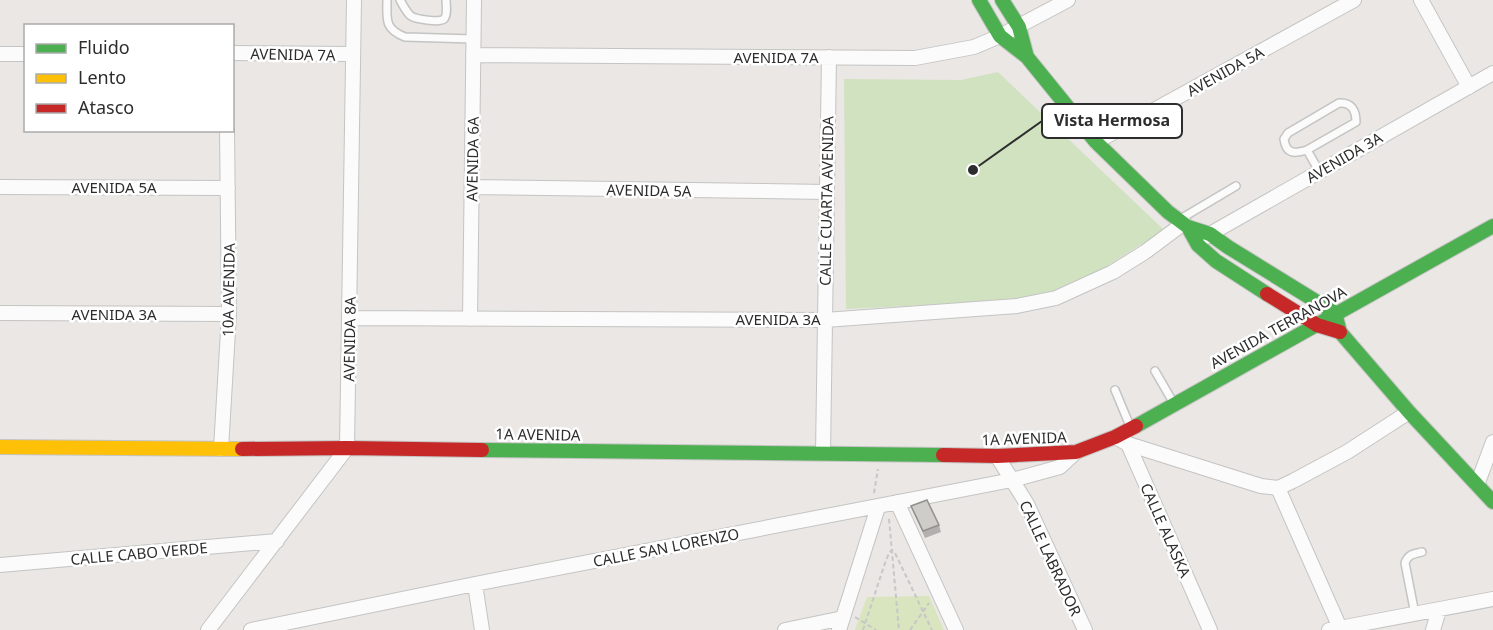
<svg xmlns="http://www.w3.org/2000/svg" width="1493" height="630" font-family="'Noto Sans',sans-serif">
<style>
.green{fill:#d0e2c0}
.pitch{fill:#d8e5bf}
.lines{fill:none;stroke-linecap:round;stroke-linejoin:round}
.lane-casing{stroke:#c4c4c3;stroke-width:10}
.street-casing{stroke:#c4c4c3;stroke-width:16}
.fast-casing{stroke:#c4c4c3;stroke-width:16}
.slow-casing{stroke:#c4c4c3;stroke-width:16}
.jam-casing{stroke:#c4c4c3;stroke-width:16}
.path{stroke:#c7c7c7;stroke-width:2;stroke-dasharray:4.5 3;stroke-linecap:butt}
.lane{stroke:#fcfbfb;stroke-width:7}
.street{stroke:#fcfbfb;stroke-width:14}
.fast{stroke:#4caf50;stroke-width:14}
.slow{stroke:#ffc107;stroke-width:14}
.jam{stroke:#c62828;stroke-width:14}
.wall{fill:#b2b0ae}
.building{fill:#cfcdca;stroke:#91908d;stroke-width:1.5}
.labels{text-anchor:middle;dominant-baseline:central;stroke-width:5;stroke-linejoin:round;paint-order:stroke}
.street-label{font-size:15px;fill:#2d2d2d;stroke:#fff}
.leader{fill:none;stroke:#2d2d2d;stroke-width:2}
.callout-dot{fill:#2d2d2d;stroke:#fff;stroke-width:2}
.callout{fill:#fff;stroke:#2d2d2d;stroke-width:2}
.callout-label{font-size:16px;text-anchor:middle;font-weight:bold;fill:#2d2d2d}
</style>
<rect width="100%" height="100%" fill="#eae7e4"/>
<path class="green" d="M998,72L1164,230L1075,286L1009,301L846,309L844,79L961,80Z"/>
<path class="pitch" d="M929,596L944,630H855L867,597Z"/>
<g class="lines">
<defs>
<path id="lane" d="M387,0C387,19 384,29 405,37L473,39
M400,0C403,5 406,12 411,16C415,19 440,23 444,19C448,15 446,5 446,0
M1307,150C1294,154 1286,154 1284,139L1288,133L1339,103C1351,102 1356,110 1356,122L1307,150L1319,171
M1182,218L1236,186
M1155,371L1173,402
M1115,390L1130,426
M1415,614L1405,563C1408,554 1414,554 1422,552"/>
<path id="street" d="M1421,0L1469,87
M232,53L353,54
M0,54H26
M473,55L915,58L974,47L1000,36L1068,0
M1096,142L1354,0
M0,187L228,188
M472,187L827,192
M1206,237L1210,234L1493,73
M0,313L229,314
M349,318L825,320L1017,306L1056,298L1113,272L1145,252L1184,223
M470,319L474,0
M1115,437L1128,444L1261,486L1278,488L1293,481L1347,452L1409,412
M1128,444L1210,630
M221,449L229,314L227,130
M823,453L829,57
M997,456L1027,504L1085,630
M1477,485L1493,442
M1278,488L1340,628
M897,502L956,630
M0,565L277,541
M475,584L482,630
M208,630L347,448L354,0
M251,630L475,584L1012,480L1060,467L1076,452
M785,630L843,618
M839,630L878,507
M1329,630L1493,599
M1433,630L1439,610"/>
<path id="fast" d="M979,0L1000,36L1027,57L1096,142L1168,212L1188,227L1198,245L1216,261L1267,294
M1002,0L1019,27L1027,57
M1188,227L1210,234L1228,247L1335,313L1340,332L1409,412L1493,502
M1136,426L1493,226
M482,450L943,455"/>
<path id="slow" d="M0,447L242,449"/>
<path id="jam" d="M1267,294L1317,325L1340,332
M242,449L347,448L482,450
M943,455L997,456L1076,452L1115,437L1136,426"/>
</defs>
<use href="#lane" class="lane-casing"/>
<use href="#street" class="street-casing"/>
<use href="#fast" class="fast-casing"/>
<use href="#slow" class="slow-casing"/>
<use href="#jam" class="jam-casing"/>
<path class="path" d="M874,493L878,469
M889,519L899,630
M855,617L876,630
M863,630L885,563L889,553L892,550L895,553L932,630
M910,630L929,603"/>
<use href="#lane" class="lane"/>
<use href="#street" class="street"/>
<use href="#fast" class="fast"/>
<use href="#slow" class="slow"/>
<use href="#jam" class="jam"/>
</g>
<path class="wall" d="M911,506L939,525L941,532L925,538Z"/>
<path class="building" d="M927,500L939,525L923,531L911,506Z"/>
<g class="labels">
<g class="street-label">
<text transform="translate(293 54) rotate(1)">AVENIDA 7A</text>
<text x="776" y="57">AVENIDA 7A</text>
<text transform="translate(1225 71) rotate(-29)">AVENIDA 5A</text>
<text transform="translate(1344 157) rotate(-30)">AVENIDA 3A</text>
<text transform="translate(472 159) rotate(-89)">AVENIDA 6A</text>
<text x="114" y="187">AVENIDA 5A</text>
<text transform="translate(649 190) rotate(1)">AVENIDA 5A</text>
<text transform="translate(826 201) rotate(-89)">CALLE CUARTA AVENIDA</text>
<text transform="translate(228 290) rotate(-89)">10A AVENIDA</text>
<text x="114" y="314">AVENIDA 3A</text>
<text x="778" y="319">AVENIDA 3A</text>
<text transform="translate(1278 327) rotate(-29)">AVENIDA TERRANOVA</text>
<text transform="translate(349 339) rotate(-89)">AVENIDA 8A</text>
<text transform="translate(538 434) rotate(1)">1A AVENIDA</text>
<text transform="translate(1024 438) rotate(-2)">1A AVENIDA</text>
<text transform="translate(1166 530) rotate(66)">CALLE ALASKA</text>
<text transform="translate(666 547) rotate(-11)">CALLE SAN LORENZO</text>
<text transform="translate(139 553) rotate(-5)">CALLE CABO VERDE</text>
<text transform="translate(1051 558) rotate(65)">CALLE LABRADOR</text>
</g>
</g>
<path class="leader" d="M973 170L1042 121"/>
<circle class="callout-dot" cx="973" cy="170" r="6"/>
<rect class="callout" x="1042" y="104" width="140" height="34" rx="6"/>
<g class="callout-label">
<text x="1112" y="126">Vista Hermosa</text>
</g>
<rect x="24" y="24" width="210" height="108" fill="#ffffff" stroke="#ababab" stroke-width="1.5"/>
<rect x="36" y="44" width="30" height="9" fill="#4caf50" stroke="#ababab" stroke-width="1.5"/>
<text x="78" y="54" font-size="18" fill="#2d2d2d">Fluido</text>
<rect x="36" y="74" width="30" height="9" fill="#ffc107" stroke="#ababab" stroke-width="1.5"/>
<text x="78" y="84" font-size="18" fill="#2d2d2d">Lento</text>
<rect x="36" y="104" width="30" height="9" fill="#c62828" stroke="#ababab" stroke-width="1.5"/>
<text x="78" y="114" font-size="18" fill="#2d2d2d">Atasco</text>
</svg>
